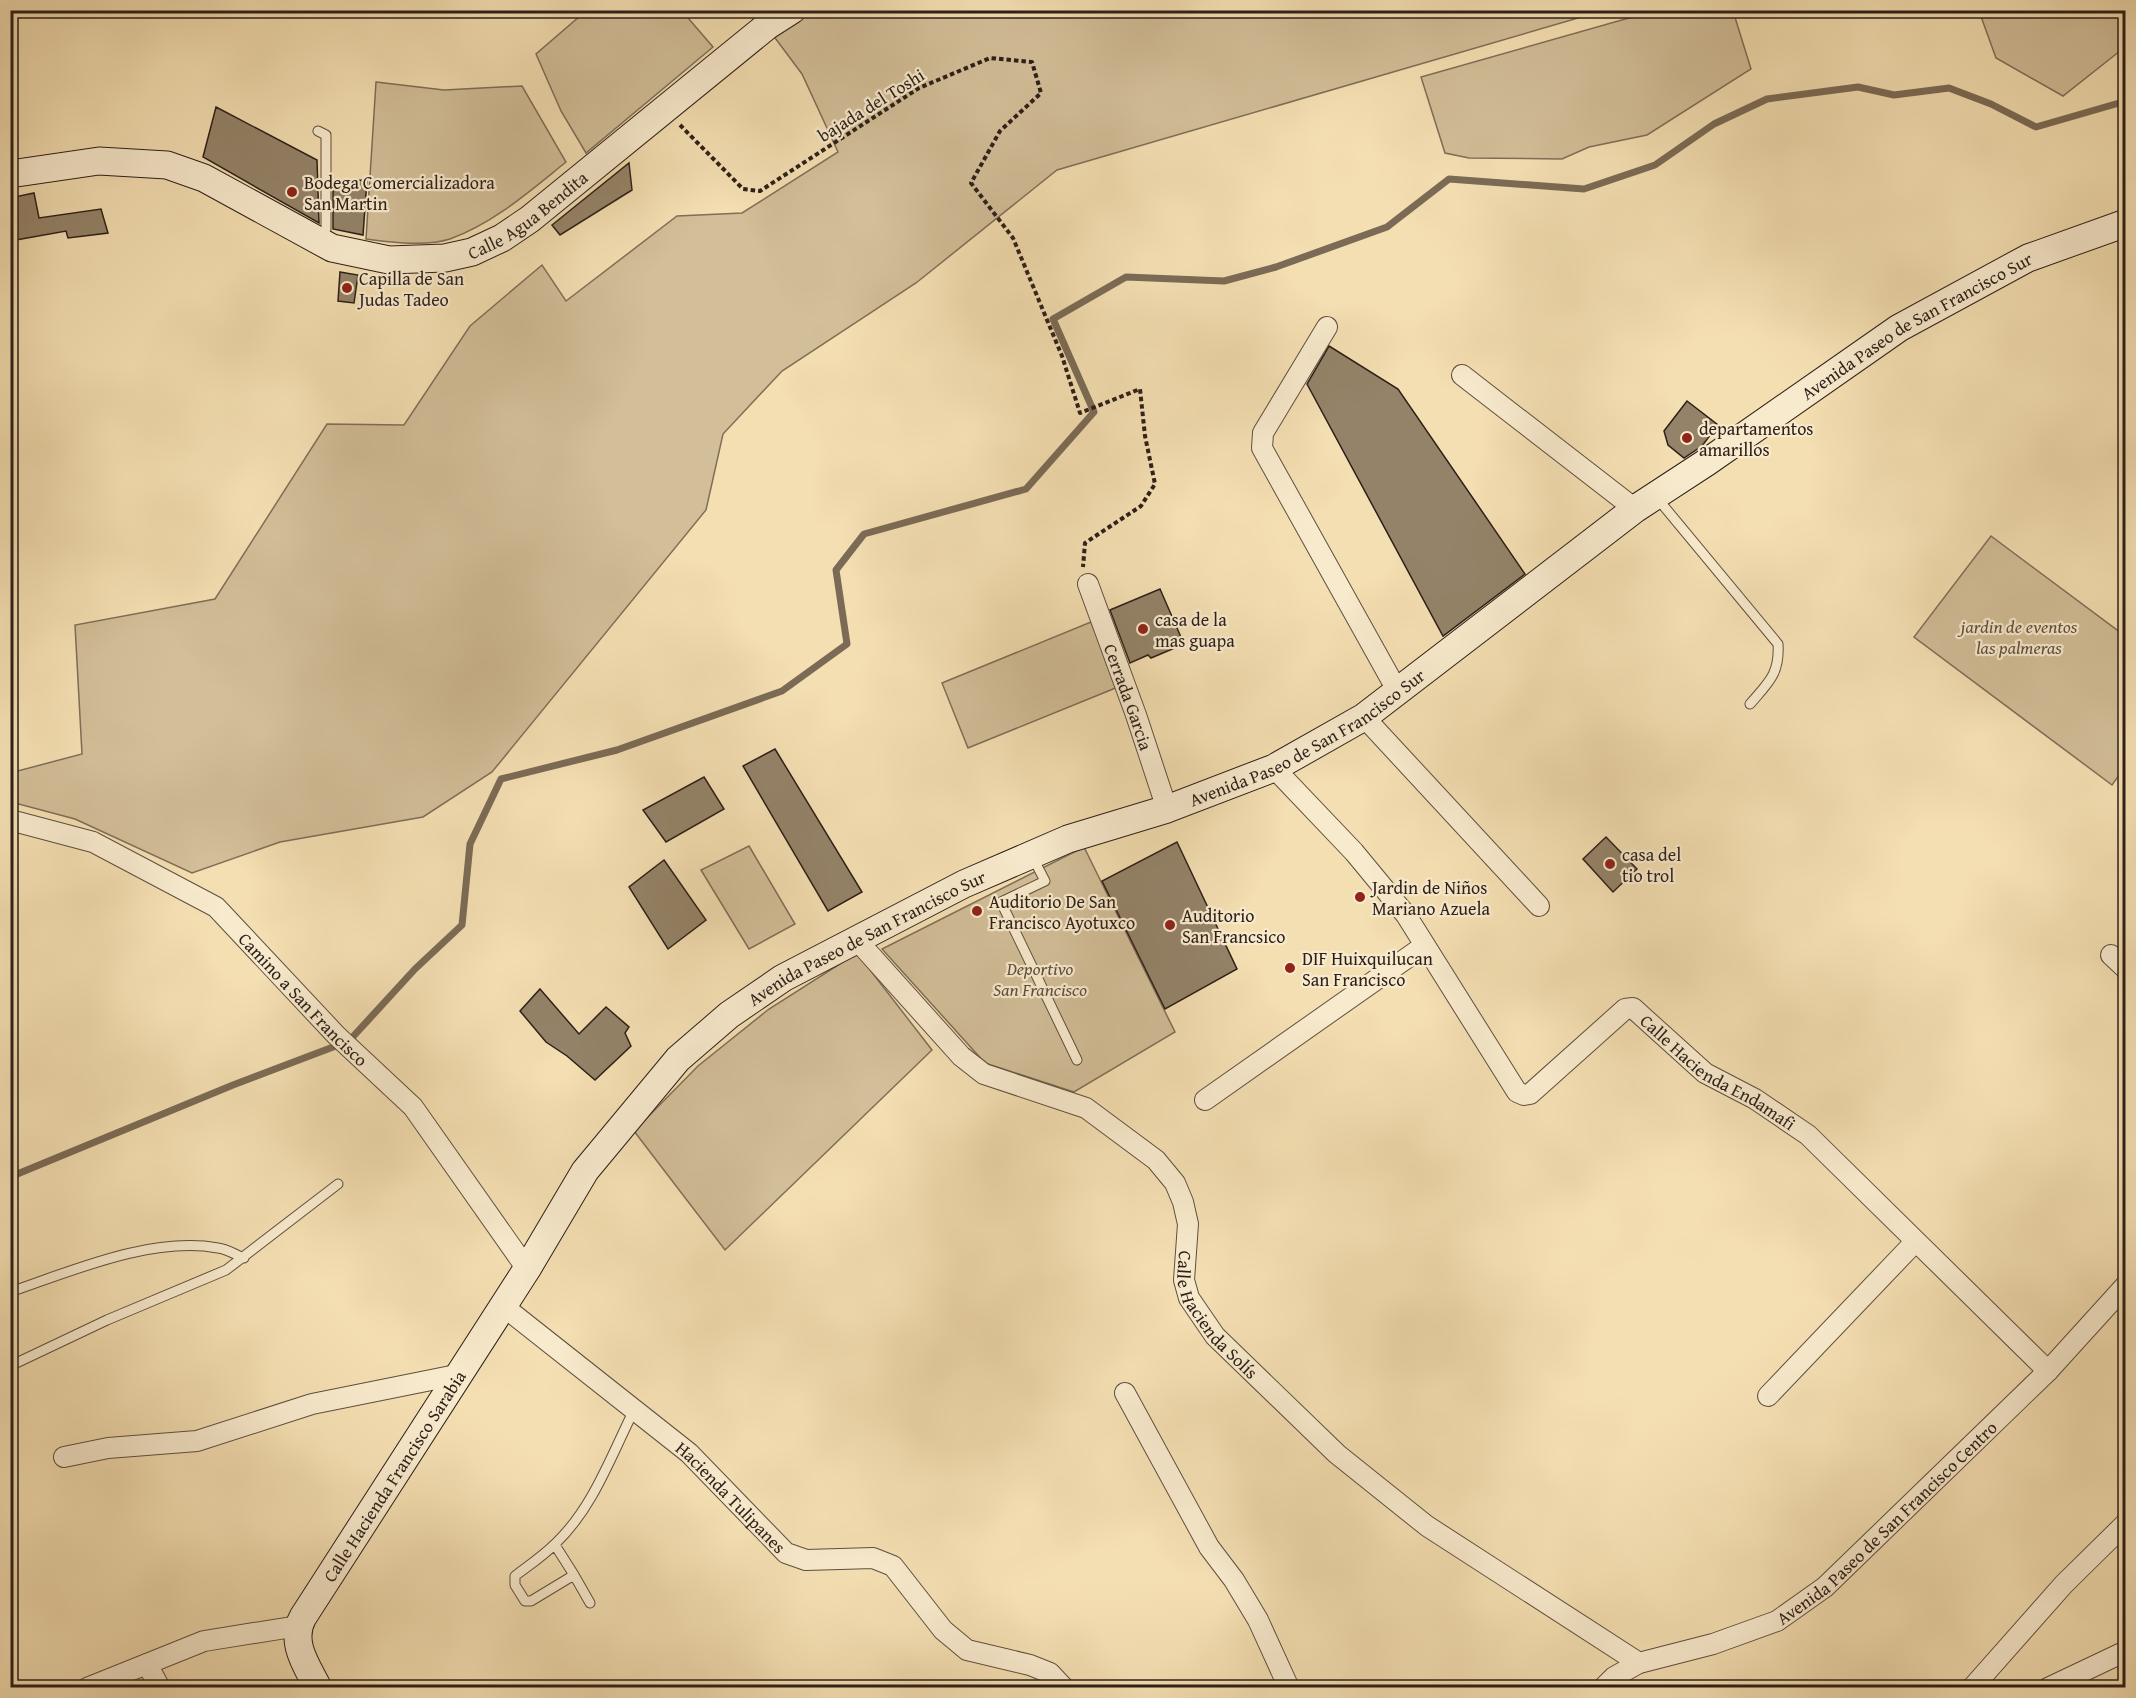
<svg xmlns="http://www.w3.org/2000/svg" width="2136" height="1698" font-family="'Gentium Book Plus',serif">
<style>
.green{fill:#d2be98;stroke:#7f6e58;stroke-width:1.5}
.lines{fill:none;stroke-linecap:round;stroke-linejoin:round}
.stream{stroke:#7b6b56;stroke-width:7}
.building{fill:#948369;stroke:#2c1f19;stroke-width:1.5}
.lane-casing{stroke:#5e4f3f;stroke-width:11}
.street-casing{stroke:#5e4f3f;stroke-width:22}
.secondary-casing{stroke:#2c1f19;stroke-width:29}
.path{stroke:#2c1f19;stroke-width:4;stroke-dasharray:4.5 3;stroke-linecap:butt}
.lane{stroke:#f8eacd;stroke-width:9}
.street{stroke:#f8eacd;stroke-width:20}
.secondary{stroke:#f8eacd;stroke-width:27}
.poi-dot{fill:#8f2418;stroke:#f8eacd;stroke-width:2}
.labels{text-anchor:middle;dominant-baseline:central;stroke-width:4.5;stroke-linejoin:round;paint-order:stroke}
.street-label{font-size:18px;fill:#2c1f19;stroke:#f8eacd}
.poi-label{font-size:18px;fill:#2c1f19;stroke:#f8eacd;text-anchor:start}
.park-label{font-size:18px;font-style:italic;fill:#5e4f3f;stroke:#f8eacd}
</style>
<rect width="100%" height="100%" fill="#f4dfb2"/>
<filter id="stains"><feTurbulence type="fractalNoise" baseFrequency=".00333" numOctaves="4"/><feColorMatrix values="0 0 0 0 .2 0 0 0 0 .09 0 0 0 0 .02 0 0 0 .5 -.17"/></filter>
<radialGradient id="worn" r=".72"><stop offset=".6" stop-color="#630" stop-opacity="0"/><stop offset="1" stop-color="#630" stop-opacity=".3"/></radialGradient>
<path class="green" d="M587,10L682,11L713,47L586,153L561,111L536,54Z
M1657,10L1733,11L1751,69L1647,135L1589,147L1562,159L1469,158L1445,153L1421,77Z
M755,11H1602L1057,170L916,283L782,371L723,434L706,510L492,772L423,817L280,842L192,873L75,819L11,802L10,773L82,754L75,625L215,599L327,424L404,425L470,326L542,265L566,301L677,216L742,213L838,152L802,74Z
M1979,11H2125V47L2063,96L1996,58Z
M376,82L444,90L522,86L566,162C530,191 494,223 450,239C425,247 391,242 366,239Z
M1991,536L2125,636V767L2112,785L1914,637Z
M1091,622L1118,687L968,748L942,683Z
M749,846L795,924L749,949L701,870Z
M1084,847L1175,1032L1074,1092L985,1063L882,949Z
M857,953L932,1050L725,1250L634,1131L698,1066L769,1009Z"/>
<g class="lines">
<path class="stream" d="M10,1177L233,1085L349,1041L415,969L462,925L470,844L501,779L617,750L782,691L847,644L836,570L864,534L1026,489L1094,412L1053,319L1126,277L1224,281L1276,267L1387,227L1449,179L1584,189L1655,165L1714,124L1767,99L1858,87L1894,95L1949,88L1991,104L2036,127L2126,101"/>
</g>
<path class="building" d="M216,107L317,160L319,223L203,157Z
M629,163L632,190L560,235L552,225Z
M367,180L363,235L333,229V181Z
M34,193L39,218L101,209L108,233L68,238L66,231L10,241V198Z
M340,272L358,275L354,303L338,301Z
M1329,346L1398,389L1525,574L1443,636L1307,384Z
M1687,401L1718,425L1702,446L1684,458L1668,445L1664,431Z
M1160,589L1184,644L1151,658L1148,655L1130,663L1110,610Z
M775,749L862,892L828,911L743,766Z
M704,777L724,809L666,842L643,810Z
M1606,837L1637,869L1613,892L1583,859Z
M1177,842L1237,969L1165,1009L1102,881Z
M664,860L706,920L668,949L629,887Z
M540,989L579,1034L606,1007L629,1027L625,1033L631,1046L595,1080L567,1056L546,1042L520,1011Z"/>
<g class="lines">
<defs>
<path id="lane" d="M318,131L326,135V229
M1657,498L1778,644C1780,674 1768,683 1750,704
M1033,858L1045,881L1001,902L1077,1060
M10,1292C72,1271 151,1236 218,1248C227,1249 236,1255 244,1258
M10,1366L107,1320L226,1270L338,1184
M555,1545L574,1575L531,1601H525L515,1585V1576C528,1566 543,1556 555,1544C593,1508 611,1456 634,1410
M574,1575L590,1603"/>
<g id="street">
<path d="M1327,327L1263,433L1262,448L1398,692"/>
<path d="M1462,375L1635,509"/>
<path id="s1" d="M1088,584L1136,715L1167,809"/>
<path d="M1364,717L1539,906"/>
<path id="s2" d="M1274,768L1354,852L1406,915L1517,1092L1524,1095L1530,1094L1625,1009L1633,1008L1705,1073L1755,1099L1808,1135L2048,1371"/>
<path id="s3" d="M10,820L93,842L216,907L336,1035L413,1107L527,1269"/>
<path id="s4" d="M856,939L961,1056L984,1074L1086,1108L1156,1160L1175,1183L1183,1202L1188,1224L1184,1280L1189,1298L1215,1336L1337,1454L1427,1526L1639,1663"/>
<path d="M2111,955L2126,969"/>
<path d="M1205,1100L1424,946"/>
<path id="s5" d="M503,1306L689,1453L786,1553L806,1560L873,1558L893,1566L943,1630L967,1650L1030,1665L1050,1673L1064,1688"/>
<path d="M1125,1393L1209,1547L1234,1580L1258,1620L1289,1688"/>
<path d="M1768,1396L1915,1242"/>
<path d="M64,1457L108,1448L197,1441L312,1404L456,1375"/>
<path d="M147,1664L160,1688"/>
<path d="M87,1688L204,1641L298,1626"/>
<path id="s6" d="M1603,1688L1614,1677L1639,1663L1713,1644L1777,1621L1825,1587L2048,1371L2126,1285"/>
<path d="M1972,1688L2064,1584L2126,1523"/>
<path d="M2048,1688L2126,1651"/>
</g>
<g id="secondary">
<path id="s7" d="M10,174L99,161L167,165L204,178L332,248L389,260L445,258L472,252L502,238L530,219L767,26L792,10"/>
<path id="s8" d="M318,1688C307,1666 289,1642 303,1617L527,1269L585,1171L678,1059L729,1015L783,978L964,884L1068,839L1167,809L1274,768L1364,717L1635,509L1707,462L1899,328L2028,258L2126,223"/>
</g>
</defs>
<use href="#lane" class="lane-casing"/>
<use href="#street" class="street-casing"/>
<use href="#secondary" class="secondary-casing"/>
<path class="path" d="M680,125L743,189L760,191L919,88L990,58L1032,62L1041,93L1000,131L971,183L1013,238L1062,356L1080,413L1140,389L1145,436L1155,484L1141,506L1085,543L1083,567"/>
<use href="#lane" class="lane"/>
<use href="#street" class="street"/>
<use href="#secondary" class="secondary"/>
</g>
<g class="poi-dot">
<circle cx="292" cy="192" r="6"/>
<circle cx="347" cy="288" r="6"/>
<circle cx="1687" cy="438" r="6"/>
<circle cx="1143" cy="629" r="6"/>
<circle cx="1610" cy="864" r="6"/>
<circle cx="1360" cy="897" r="6"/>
<circle cx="977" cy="911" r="6"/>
<circle cx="1170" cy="925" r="6"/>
<circle cx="1290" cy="968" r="6"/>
</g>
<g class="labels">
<g class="street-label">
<text transform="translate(871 105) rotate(-32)">bajada del Toshi</text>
<text stroke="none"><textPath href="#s7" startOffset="552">Calle Agua Bendita</textPath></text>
<text stroke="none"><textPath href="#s8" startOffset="2199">Avenida Paseo de San Francisco Sur</textPath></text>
<text stroke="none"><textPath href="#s1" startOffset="120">Cerrada Garcia</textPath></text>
<text stroke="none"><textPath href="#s8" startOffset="1461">Avenida Paseo de San Francisco Sur</textPath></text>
<text stroke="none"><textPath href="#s8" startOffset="975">Avenida Paseo de San Francisco Sur</textPath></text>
<text stroke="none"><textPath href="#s3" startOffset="352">Camino a San Francisco</textPath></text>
<text stroke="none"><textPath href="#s2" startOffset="663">Calle Hacienda Endamafi</textPath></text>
<text stroke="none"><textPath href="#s4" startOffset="556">Calle Hacienda Solís</textPath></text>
<text stroke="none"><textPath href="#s8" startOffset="244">Calle Hacienda Francisco Sarabia</textPath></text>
<text stroke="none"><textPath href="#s5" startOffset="298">Hacienda Tulipanes</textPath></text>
<text stroke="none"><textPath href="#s6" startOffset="336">Avenida Paseo de San Francisco Centro</textPath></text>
</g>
<g class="poi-label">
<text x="304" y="182">Bodega Comercializadora<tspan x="304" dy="21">San Martin</tspan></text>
<text x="359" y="278">Capilla de San<tspan x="359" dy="21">Judas Tadeo</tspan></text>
<text x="1699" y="428">departamentos<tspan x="1699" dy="21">amarillos</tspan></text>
<text x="1155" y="619">casa de la<tspan x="1155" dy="21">mas guapa</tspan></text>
<text x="1622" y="854">casa del<tspan x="1622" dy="21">tio trol</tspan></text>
<text x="1372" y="887">Jardin de Niños<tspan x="1372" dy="21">Mariano Azuela</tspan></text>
<text x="989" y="901">Auditorio De San<tspan x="989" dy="21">Francisco Ayotuxco</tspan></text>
<text x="1182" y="915">Auditorio<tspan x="1182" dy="21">San Francsico</tspan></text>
<text x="1302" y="958">DIF Huixquilucan<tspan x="1302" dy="21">San Francisco</tspan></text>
</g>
<g class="park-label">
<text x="2019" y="626">jardin de eventos<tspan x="2019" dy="21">las palmeras</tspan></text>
<text x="1040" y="968">Deportivo<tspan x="1040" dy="21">San Francisco</tspan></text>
</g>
</g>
<rect width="2136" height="1698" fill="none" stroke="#f4dfb2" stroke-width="36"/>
<rect x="12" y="12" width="2112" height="1674" fill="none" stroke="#2c1f19" stroke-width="3"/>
<rect x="18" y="18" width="2100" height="1662" fill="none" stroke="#2c1f19" stroke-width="1.5"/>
<rect width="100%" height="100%" filter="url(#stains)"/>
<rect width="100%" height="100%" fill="url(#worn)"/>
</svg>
